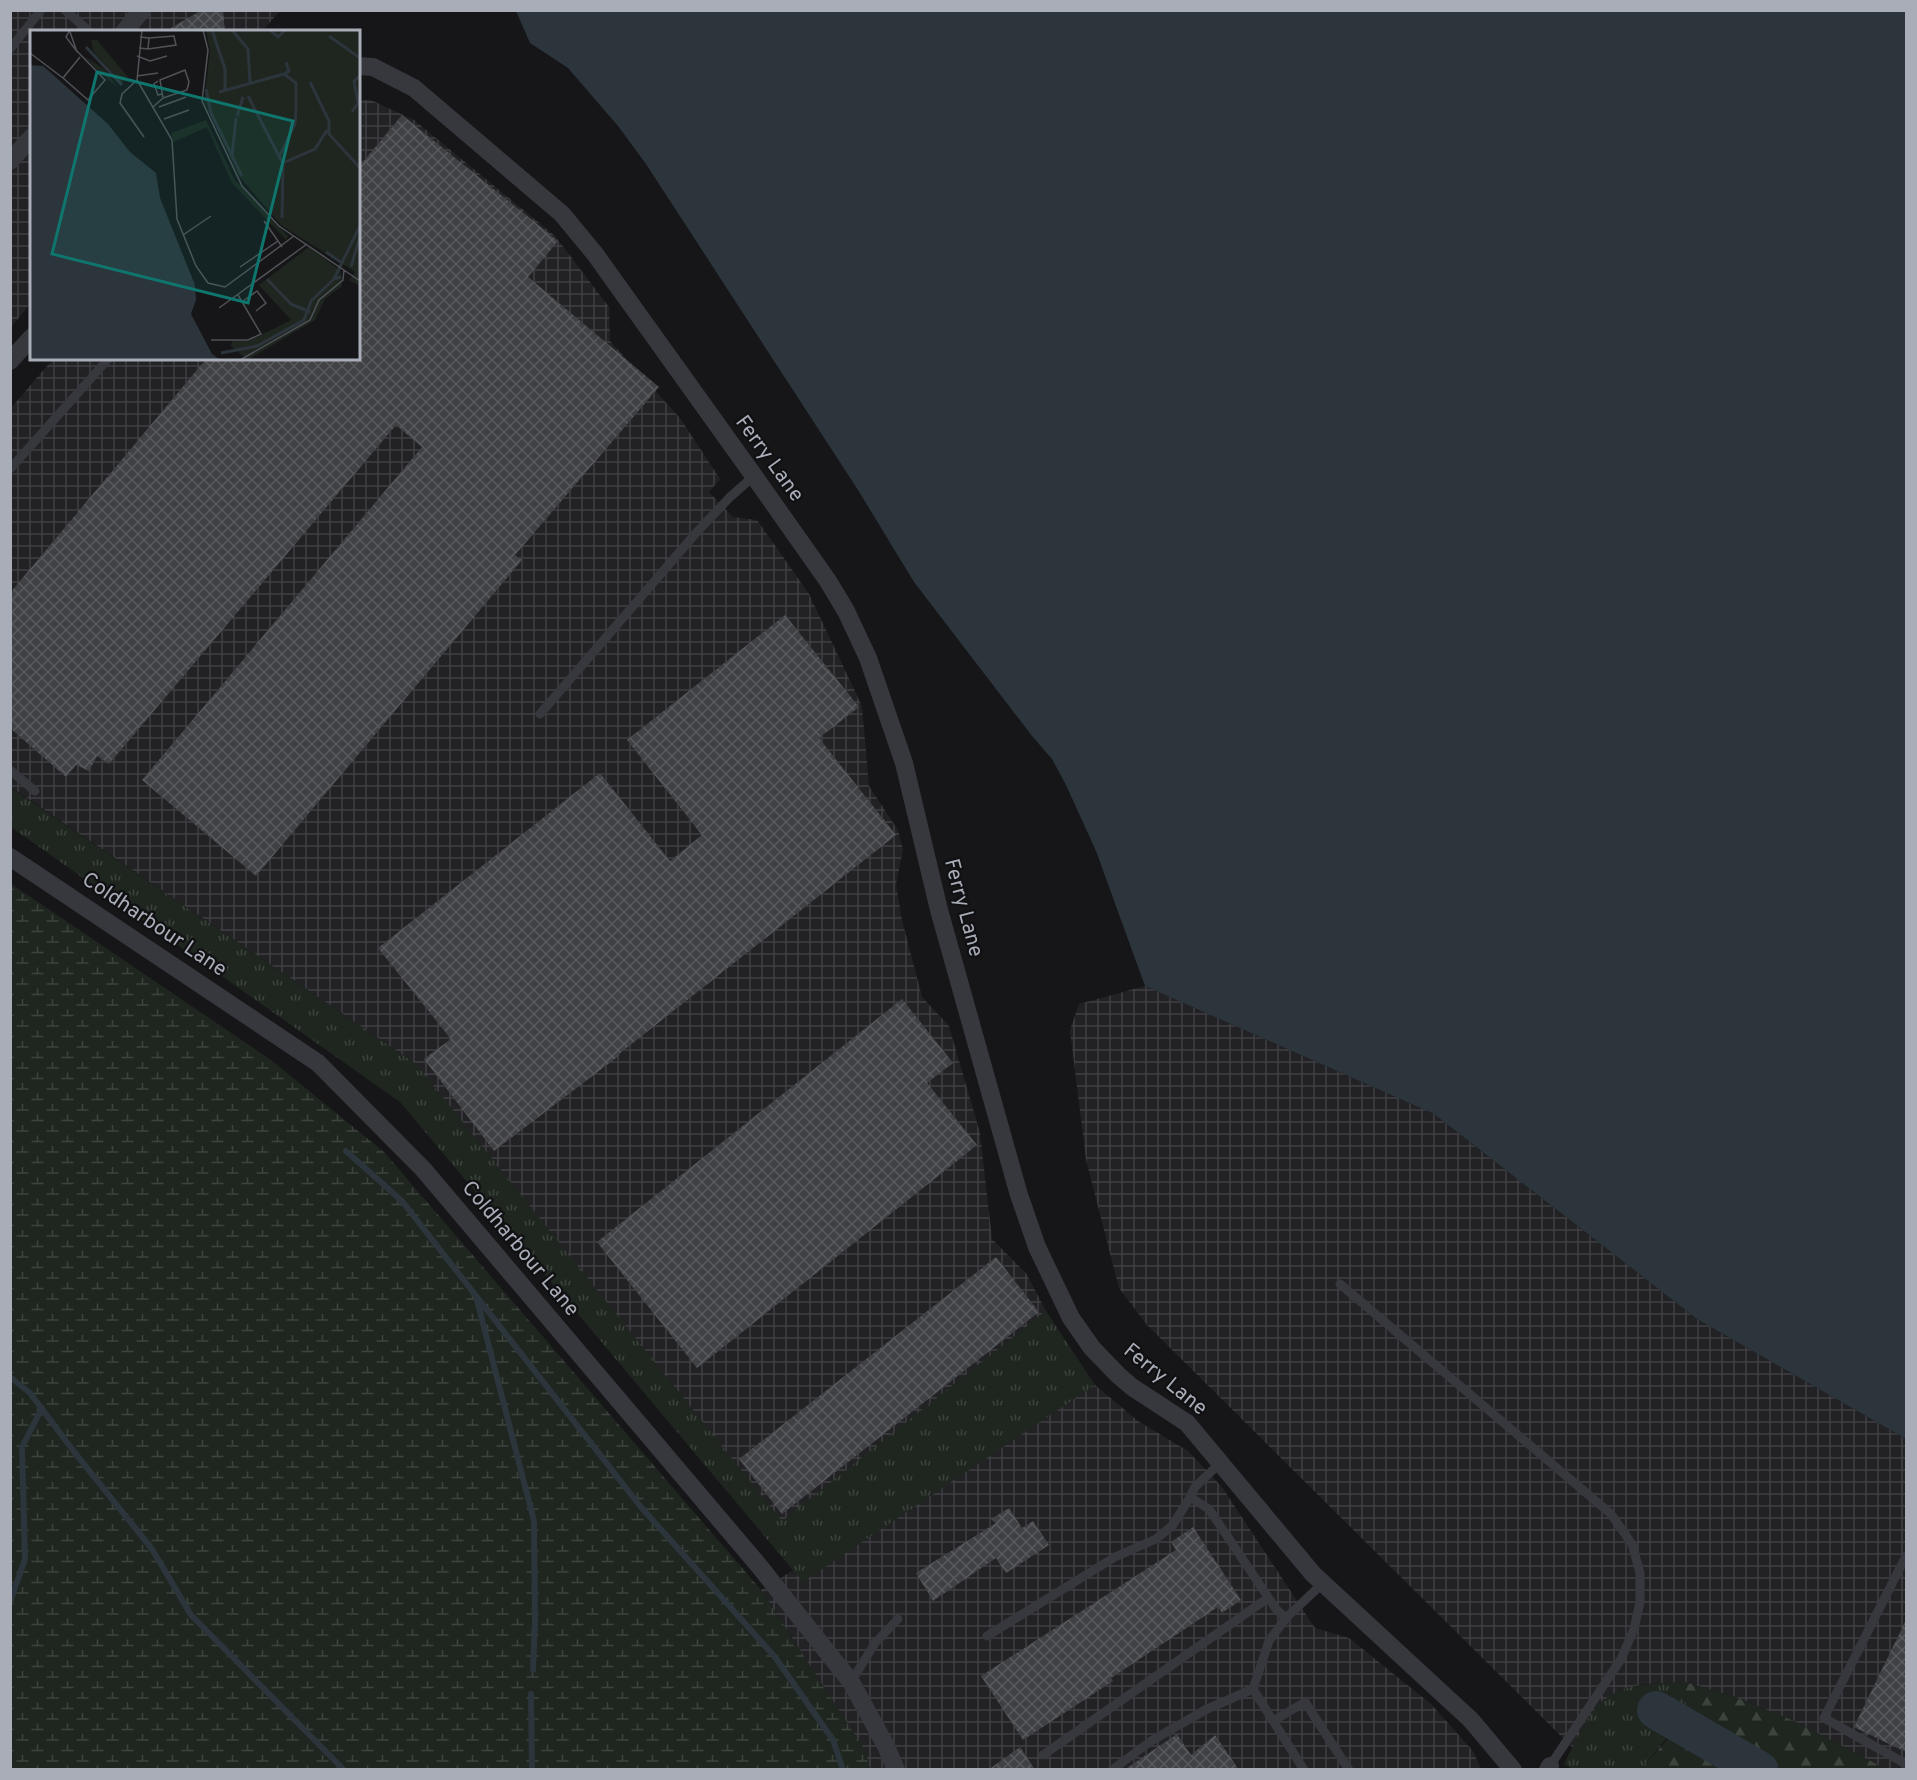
<svg xmlns="http://www.w3.org/2000/svg" width="1917" height="1780" font-family="Overpass,sans-serif">
<style>
.industrial{fill:url(#industrial-grid)}
.grass{fill:url(#grass-tufts)}
.forest{fill:url(#forest-firs)}
.wetland{fill:url(#wetland-marsh)}
.water{fill:#2c353c}
.lines{fill:none;stroke-linecap:round;stroke-linejoin:round}
.stream{stroke:#2c353c;stroke-width:6}
.river{stroke:#2c353c;stroke-width:38}
.building{fill:url(#building-cross-hatch)}
.lane{stroke:#37383d;stroke-width:9}
.street{stroke:#37383d;stroke-width:18}
.labels{text-anchor:middle;dominant-baseline:central;stroke-width:4.5;stroke-linejoin:round;paint-order:stroke}
.street-label{font-size:21px;fill:#a8adb8;stroke:#111113}
.inset-river{fill:none;stroke:#2c353c;stroke-width:3}
.inset-road{fill:none;stroke:#505258;stroke-width:1.5}
.view{fill:#0f766e;fill-opacity:0.15;stroke:#0f766e;stroke-width:3}
.inset-edge{fill:none;stroke:#a8adb8;stroke-width:3}
</style>
<defs>
<pattern id="industrial-grid" width="8" height="8" patternUnits="userSpaceOnUse" patternTransform="scale(1.5)"><rect width="8" height="8" fill="#222225"/><path d="M0 4h8M4 0v8" fill="none" stroke="#3f3f43"/></pattern>
<pattern id="grass-tufts" width="24" height="20" patternUnits="userSpaceOnUse" patternTransform="scale(1.5)"><rect width="24" height="20" fill="#1e261f"/><path d="M3 7l-1-3M5 7V3M7 7l1-3M15 17l-1-3M17 17v-4M19 17l1-3" fill="none" stroke="#3c433d"/></pattern>
<pattern id="forest-firs" width="22" height="20" patternUnits="userSpaceOnUse" patternTransform="scale(1.5)"><rect width="22" height="20" fill="#1e261f"/><path d="M5 1l3.5 6h-7zM16 11l3.5 6h-7z" fill="#3c433d"/></pattern>
<pattern id="wetland-marsh" width="20" height="14" patternUnits="userSpaceOnUse" patternTransform="scale(1.5)"><rect width="20" height="14" fill="#1e261f"/><path d="M1 5h8M5 5V1M11 12h8M15 12V8" fill="none" stroke="#3c433d"/></pattern>
<pattern id="building-cross-hatch" width="8" height="8" patternUnits="userSpaceOnUse" patternTransform="scale(1.5)"><rect width="8" height="8" fill="#404145"/><path d="M0 0l8 8M0 8l8-8" fill="none" stroke="#595a5e"/></pattern>
</defs>
<rect width="100%" height="100%" fill="#161618"/>
<path class="industrial" d="M11,11H280L262,31L32,32L31,303L11,327Z
M359,100H371L414,120L555,236L609,307L610,341L680,418L720,479L709,492L733,517L757,520L809,594L862,706L869,786L898,830L903,850L896,884L902,920L922,997L949,1026L980,1133L992,1239L1026,1273L1046,1311L782,1522L416,1064L11,787V408L53,359L358,358Z
M1145,986L1434,1114L1697,1319L1906,1439V1769H1886L1794,1721L1735,1697L1685,1682L1645,1684L1620,1690L1602,1701L1585,1725L1573,1748L1147,1325L1119,1288L1086,1160L1070,1030L1079,1004Z
M1095,1385L1138,1421L1188,1451L1222,1487L1315,1628L1349,1638L1431,1704L1473,1751L1481,1769H870L864,1749L761,1590Z"/>
<path class="grass" d="M10,787L416,1064L782,1521L1046,1311L1095,1385L803,1582L400,1102L11,827Z
M1685,1682L1686,1715L1641,1769H1573L1564,1764C1574,1746 1588,1711 1604,1700C1626,1682 1658,1684 1685,1682Z"/>
<path class="forest" d="M1685,1682L1735,1697L1794,1721L1886,1769H1780L1686,1715Z
M1676,1730L1726,1762L1729,1769H1641Z"/>
<path class="wetland" d="M10,883L271,1060L384,1152L761,1590L864,1749L870,1769H11Z"/>
<path class="water" d="M516,11H1906V1439L1697,1319L1434,1114L1145,986L1096,851L1066,785L1052,759L1032,736L914,582L858,490L646,164L618,126L568,68L530,43Z"/>
<g class="lines">
<path class="stream" d="M346,1151L402,1201L640,1506L775,1657L833,1740L843,1770
M477,1300L534,1521L535,1622L533,1670
M10,1377L30,1393L75,1453L152,1549L191,1615L344,1770
M10,1602L25,1559L22,1447L42,1408
M531,1694L532,1770"/>
<path class="river" d="M1656,1710L1759,1770"/>
</g>
<path class="building" d="M202,10H223L225,32H164Z
M402,115L558,241L528,277L659,387L515,555L522,560L256,876L142,780L422,447L396,425L109,764L97,756L89,771L76,765L66,777L10,728V593L207,358H358V168Z
M785,615L859,707L819,738L896,835L619,1054L620,1055L494,1151L424,1059L451,1039L378,948L600,773L670,861L702,835L627,740Z
M902,999L953,1063L927,1083L977,1145L697,1368L597,1242Z
M996,1257L1039,1312L782,1514L739,1459Z
M1009,1508L1022,1528L1033,1521L1049,1545L1006,1573L996,1558L933,1601L916,1573L996,1523L991,1519Z
M1193,1527L1241,1600L1222,1613L1218,1607L1111,1678L1113,1681L1023,1740L981,1676L1176,1550L1171,1542Z
M1906,1620V1752L1854,1727Z
M1177,1734L1191,1755L1215,1735L1239,1770H1124Z
M1020,1747L1035,1770H988Z"/>
<g class="lines">
<path class="lane" d="M65,10L90,32
M10,49L41,10
M10,469L109,358
M540,714L696,533L730,497L754,476
M10,770L35,791
M1340,1284L1611,1514L1632,1544L1640,1573V1602L1634,1629L1621,1659L1550,1766
M1220,1463L1195,1487L1190,1497L1209,1509L1276,1609L1286,1618
M1906,1556L1824,1718L1906,1764
M987,1636L1115,1557L1156,1539L1173,1525L1190,1497
M851,1682L875,1643L898,1619
M1273,1721L1305,1702L1349,1770
M1043,1755L1268,1598
M1112,1770L1151,1741L1207,1709L1253,1689
M1304,1770L1253,1689L1269,1641L1286,1618L1323,1583"/>
<path class="street" d="M124,32L142,10
M358,66L373,67L414,88L562,214L595,254L754,476L828,581L846,611L868,658L904,763L939,910L1019,1195L1037,1247L1071,1318L1092,1348L1118,1375L1132,1387L1187,1423L1313,1574L1471,1720L1513,1770
M10,161L32,137
M10,361L32,337
M10,857L318,1063L423,1169L760,1567L851,1682L886,1746L896,1770
M1548,1770L1550,1766"/>
</g>
<g class="labels">
<g class="street-label">
<text transform="translate(769 459) rotate(54)">Ferry Lane</text>
<text transform="translate(963 908) rotate(75)">Ferry Lane</text>
<text transform="translate(154 925) rotate(34)">Coldharbour Lane</text>
<text transform="translate(520 1249) rotate(50)">Coldharbour Lane</text>
<text transform="translate(1165 1380) rotate(39)">Ferry Lane</text>
</g>
</g>
<g transform="translate(30 30)">
<rect width="330" height="330" fill="#161618"/>
<path d="M176,90L205,150L258,206L256,210L202,153L177,97L144,112L141,103ZM279,217L311,241L312,256L295,269L285,290L217,330L201,316L203,310L219,311L261,290L229,255Z" fill="#1e261f"/>
<path d="M61,10H67L98,47L91,53L63,21ZM54,26L74,39L88,58L69,42Z" fill="#1e261f"/>
<path d="M176,0H330V256L319,250L325,242L251,195L208,145L174,72L180,21Z" fill="#1e261f"/>
<path d="M0,35L13,36L21,43L78,94L100,122L126,143L130,168L165,255L166,270L161,284L182,324L190,330H0Z" fill="#2c353c"/>
<path class="inset-river" d="M182,0L195,39V60M202,0L218,19L220,52M240,0L248,7L255,0M299,6L330,28M56,17L92,55M280,52L299,91V104L330,138M176,59L181,83L212,146M189,62L254,44L259,41L256,32M218,66L252,132M322,82L328,73L324,51L330,46M207,86L213,67M202,126L206,88M249,127L265,94L266,79V53L254,44M252,188L253,133L285,119L297,100M296,222L312,233M321,237L330,206M311,247L304,249L330,196M237,249L261,274L280,282M191,323L227,316L274,290L281,271L304,249"/>
<path class="inset-road" d="M40,0L36,7L45,19L75,50L58,70L33,48L50,27M112,0L107,50L142,110L147,189L166,236L178,253L195,257L264,206M173,0L178,20L172,71L212,156L249,196L330,251M40,2L47,22M109,18L118,19L119,8L110,7M118,19L146,15L144,6L119,8M0,23L33,48M107,26L120,31L137,26M107,46L128,43M107,50L92,64L90,73L114,107M128,51L124,54L128,65L132,64M123,77L133,68L130,50L155,40L159,52L157,60L133,68M129,77L156,67M134,89L159,80M234,191L248,211M153,205L181,186M210,237L248,211L252,217M213,271L227,261L236,273L226,281M189,278L277,214M181,310H218L231,304L208,265M210,330L280,290L289,270L313,250L314,240"/>
<path class="view" d="M67,42L263,91L218,273L22,224Z"/>
<rect width="330" height="330" class="inset-edge"/>
</g>
<rect width="1917" height="1780" fill="none" stroke="#a8adb8" stroke-width="24"/>
</svg>
